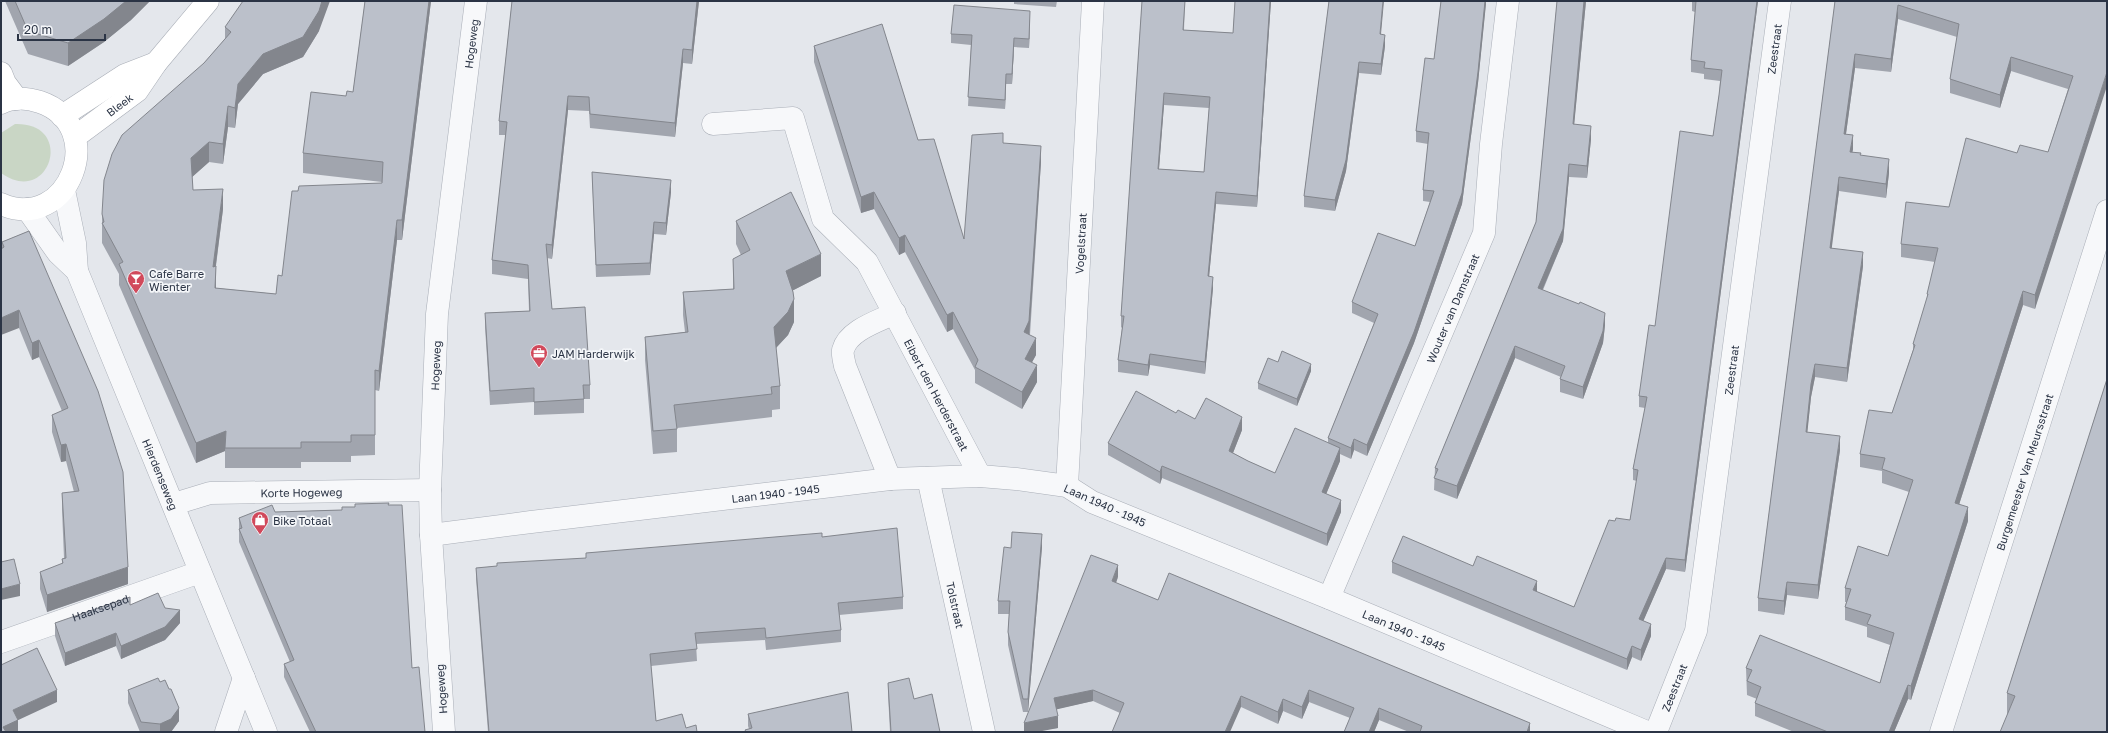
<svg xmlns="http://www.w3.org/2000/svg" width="2108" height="733" font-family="'Golos Text',sans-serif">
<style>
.green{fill:#c9d6c5}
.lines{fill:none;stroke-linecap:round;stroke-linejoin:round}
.street-casing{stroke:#a9aeb7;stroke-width:23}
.secondary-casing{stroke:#a9aeb7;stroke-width:23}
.street{stroke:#f7f8fa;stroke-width:22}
.secondary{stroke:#fff;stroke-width:22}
.wall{fill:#a1a5ae;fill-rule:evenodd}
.shaded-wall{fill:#83868d}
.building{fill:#bbc0ca;stroke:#83868d;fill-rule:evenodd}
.labels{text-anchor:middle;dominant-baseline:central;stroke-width:3.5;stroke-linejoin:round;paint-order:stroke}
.street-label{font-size:11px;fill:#2b3445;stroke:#f4f6f9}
.poi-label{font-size:11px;fill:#2b3445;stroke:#f4f6f9;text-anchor:start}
</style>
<rect width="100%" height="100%" fill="#e4e7ec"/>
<path class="green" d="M15,124C76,122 50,208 1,173V133Z"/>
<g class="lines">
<defs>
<g id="street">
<path id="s1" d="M713,124L793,118L823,219L867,262L980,476"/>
<path id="s2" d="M64,190L75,243L77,271C141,424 203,578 266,732"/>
<path d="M27,209L58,253L77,271"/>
<path id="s3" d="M928,478L984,732"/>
<path d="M890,479L845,366C844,361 842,354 843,350C848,330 879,321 895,313"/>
<path id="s4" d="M1067,486L1093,1"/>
<path id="s5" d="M174,504L210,493L430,490"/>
<path id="s6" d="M431,535L531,522L890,479L980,476L1016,479L1067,486L1092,502L1329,598L1647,732"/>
<path id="s7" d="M1329,598L1484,233L1491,144L1508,1"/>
<path id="s8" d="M1,642L200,572"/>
<path d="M226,732L244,678"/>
<path id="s9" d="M444,732L431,535L430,490L437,314L476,1"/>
<path id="s10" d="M1656,732L1696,631L1780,1"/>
<path id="s11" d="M1941,732L2107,211"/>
</g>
<g id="secondary">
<path d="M1,73L5,83L17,99"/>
<path d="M1,103C13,97 28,98 40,102C110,126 69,234 1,204"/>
<path d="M62,116L125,75L156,63"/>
<path id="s12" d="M75,137L137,91L156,63L208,1"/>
</g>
</defs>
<use href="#street" class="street-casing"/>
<use href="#secondary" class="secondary-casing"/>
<use href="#street" class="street"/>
<use href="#secondary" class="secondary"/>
</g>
<path class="wall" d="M5,1H150L131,20L104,42L68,66L28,54Z
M365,1H431L402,240H397L379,391L375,390V455L351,456V462H301V468H225V451L196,463L119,285V274L102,243V214L204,63L225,39V27L319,31L303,57L263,74L238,104L235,128L228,127L223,164L209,162L192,177L193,190L223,209L216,266V288L276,294L282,276L298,191L382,183V182L303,173V153L346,96L353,92Z
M512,1H699L692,64L683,63L675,137L590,128L589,111L568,110L552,259L547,258L552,309L590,385V399H584V413L534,415V402L490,405L485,327V313L529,311L528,279L492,274V260L506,135H499V121Z
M1014,1H1057L1056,7L1014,4Z
M1142,1H1185L1184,30L1233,33L1235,1H1271L1257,207L1216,204L1209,276L1213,288L1205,374L1150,365L1148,376L1118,372V360L1122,328L1121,327V316ZM1164,105L1209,108L1204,172L1159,169Z
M1329,1L1381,34L1385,46L1381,75L1359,73L1346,171L1335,211L1304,207V196Z
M1426,1H1486L1478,83L1462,204L1414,343L1367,456L1354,450L1351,459L1340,454V461L1326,494L1341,512L1327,546L1162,478L1160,484L1108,455V443L1176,413L1195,419L1242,430L1233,453L1248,461L1275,473L1328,443V438L1374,323L1352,313V302L1415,246L1430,202L1423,201V190L1428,144L1416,142V131L1434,59L1441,2Z
M1557,1H1586L1574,124L1591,139L1587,178L1569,177L1563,241L1543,290L1605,325L1603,343L1583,399L1560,392V379L1561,377L1515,358L1457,499L1434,490L1435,468L1536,222Z
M1692,1H1758L1685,572L1666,569L1643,621L1651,636L1641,661L1632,657L1627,670L1392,573V562L1537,592L1574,607L1615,521L1630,520L1637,481L1633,480V469L1645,408L1639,407V396L1655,326L1713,136L1719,95L1720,81L1704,79V74L1691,72V60L1695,12L1692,11Z
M1835,1H2107L2035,309L2023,305L1959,505L1968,521L1911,700L1908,699L1894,732H1794L1755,716V703L1757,699L1747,695L1746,668L1880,683L1890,645L1867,637V627L1845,620V607L1846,602H1845V588L1888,556L1909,492L1882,483V471L1860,467V454L1892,413L1913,350V344L1927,299V294L1935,262L1901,257V244L1949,207L2017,153L2048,152L2068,89L2011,71L2000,108L1950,93V79L1957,37L1898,19L1891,72L1855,68L1846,134L1853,149L1852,152L1861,156L1889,173L1886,198L1839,191L1831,248L1863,266L1847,382L1815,377L1811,397L1807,432L1840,450L1818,599L1787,595L1784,615L1758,611V598Z
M1030,20L1029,48L1014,47L1012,84H1006L1005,109L968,106L971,45L951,43V34Z
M814,46L918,140L964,239L1003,143L1041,162L1030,335L1036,355L1032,362L1037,382L1022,409L975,383V370L953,329L947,332L905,252L899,255L874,209L861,213L814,62Z
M592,172L671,192L666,235L654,234L650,275L596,277Z
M736,221L821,276L793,290L794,322L788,335L776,348L780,386V409L772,410V417L677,428V452L653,454L645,360V337L685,332L683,315V292L733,289V259L741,255L736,244Z
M29,231L128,584L47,612L40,589V572L62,564V559L64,558L62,510V493L74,492L66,461L61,462L52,432V415L62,411L39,357L32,360L19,328L2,248V242Z
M1278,362L1311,371L1297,406L1258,389V383Z
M2107,379V732L2007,715V693Z
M388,505L412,668L425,732H310L284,677V664L290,662L239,542V518L275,512L342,510Z
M822,537L903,597V609L839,615L841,630V642L766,650L765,640L696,644L697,661L651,666L656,721L686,728L697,732H488L476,579V568L586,558V553Z
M1042,547L1028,712H1023L1008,645V632L1009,614H998V601L1011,548Z
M1118,577L1116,583L1158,600L1530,732H1409L1379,720L1374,732H1344L1350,718L1309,702L1302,719L1283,711L1278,724L1241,707L1120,713L1093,701L1056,709L1058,728L1024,732Z
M130,605L165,608L180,623L165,640L121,659L116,646L65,666L55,636V623Z
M888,683L914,699L940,732H890L888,694Z
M128,690L179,721L171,732H140L128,703Z
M748,714L852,732H745V730L749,729L748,726Z"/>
<path class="shaded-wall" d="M126,1H150L131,20L104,42L68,66V43Z
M322,1H330L319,31L303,57L263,74L238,104L235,128V108L238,84L263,54Z
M429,1H431L402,240V220Z
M697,1H699L692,64V50Z
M1270,1H1271L1257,207V196Z
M1383,1H1384L1380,45V34Z
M1485,1H1486V4L1478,83L1462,204L1414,343L1367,456V445Z
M1584,1H1586L1573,137V124Z
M1757,1H1758L1685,572V560Z
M1898,5V19L1891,72V59Z
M1030,11V20L1029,48V39Z
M1385,35V46L1381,75V64Z
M1014,38V47L1012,84V74Z
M683,49V63L675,137V123Z
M1855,54V68L1844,148V134Z
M2011,57V71L2000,108V95Z
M1359,62V73L1346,171L1335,211V200Z
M2107,72V86L2035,309V295Z
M1006,74V84L1005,109V100Z
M1164,93V105L1158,181V169Z
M568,96V110L552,259V245Z
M228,106V127L223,164V144Z
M1591,126V139L1587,178V166Z
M1853,135V149L1850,166V152Z
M209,142V162L191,178V158Z
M1041,146V162L1029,338L1024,332Z
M1889,159V173L1886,198V184Z
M1569,164V177L1563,241L1538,300V288Z
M1839,177V191L1830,262V248Z
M671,180V192L666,235V223Z
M223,189V209L213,287V267Z
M874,192V209L861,213V197Z
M1216,192V204L1208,288V276Z
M397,220V240L379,391V371Z
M654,222V234L650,275V263Z
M905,235V252L899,255V238Z
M1863,252V266L1847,382V368Z
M821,254V276L786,294V271Z
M216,266V286L215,308V288Z
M1213,277V288L1205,374V362Z
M2023,291V305L1955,517V503Z
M794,299V322L788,335L774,350V327Z
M19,310V328L1,335V318Z
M953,312V329L947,332V315Z
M1605,313V325L1603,343L1583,399V387Z
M1036,338V355L1025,375V359Z
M39,340V357L32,360V343Z
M1515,346V358L1457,499V486Z
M1150,354V365L1148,376V365Z
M1311,364V371L1297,406V399Z
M1815,364V377L1811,397L1806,446V432L1811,384Z
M1037,365V382L1022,409V392Z
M1242,417V430L1229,463V451Z
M226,431L225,451L196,463V443Z
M1840,436V450L1818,599V585Z
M1354,439V450L1351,459V448Z
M66,444V461L61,462V445Z
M1340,448V461L1322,504V492Z
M1162,466V478L1160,484V472Z
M1341,500V512L1327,546V534Z
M1968,507V521L1911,700V686Z
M1042,534V547L1028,712V699Z
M1666,558V569L1639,631V619Z
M1118,565V577L1112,593V581Z
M128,567V584L47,612V595Z
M1537,581V592L1533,590Z
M1787,582V595L1784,615V601Z
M20,584V596L1,600V589Z
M180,610V623L165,640L121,659V646Z
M1651,624V636L1641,661V650Z
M116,633V646L65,666V653Z
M1632,646V657L1627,670V659Z
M1908,685V699L1894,732H1889Z
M57,690V702L14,722L18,720V732H3V727L13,710Z
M1093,690V701L1054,710V698Z
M1309,690V702L1302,719V707Z
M1241,696V707L1230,732H1225Z
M1283,699V711L1278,724V712Z
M179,708V721L171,732H160V724Z
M1379,708V720L1374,732H1369Z
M1058,716V728L1037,732H1024V723Z
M1530,723V732H1527Z"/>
<path class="building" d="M15,1H126L104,19L68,43L28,31Z
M243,1H322L319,11L303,37L263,54L238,84L235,108L228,106L223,144L209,142L191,158L193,190L223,189L213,267L216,266L215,288L276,294L278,275L282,276L292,191H298L299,186L382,183L383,162L303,153L311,92L346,96L347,91L353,92L365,1H429L402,220H397L379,371L375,370V435H351V442H301V448H225L226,431L196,443L119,264L123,262L102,223L104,222L102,214L104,180L112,154L122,135L204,63L231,32L225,27Z
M512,1H697L692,50L683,49L675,123L590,114L589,97L568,96L552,245L546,244L552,309L585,307L590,385H583L584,399L534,402V388L490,391L485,313L530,311L528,265L492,260L507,122L499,121Z
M1142,1H1185L1183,30L1233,33L1235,1H1270L1257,196L1216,192L1208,276L1213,277L1205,362L1150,354L1148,365L1118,360L1124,316H1121ZM1164,93L1210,97L1204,172L1158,169Z
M1329,1H1383L1380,34L1385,35L1381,64L1359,62L1346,160L1335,200L1304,196Z
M1441,1H1485L1478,72L1462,193L1414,332L1367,445L1354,439L1351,448L1328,438L1378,314L1352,302L1378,233L1415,246L1434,191L1423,190L1429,133L1416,131L1425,58L1434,59Z
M1557,1H1584L1573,124L1591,126L1587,166L1569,164L1563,229L1538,288L1579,304L1580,302L1605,313L1603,331L1583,387L1560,379L1565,366L1515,346L1457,486L1434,478L1438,469L1435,468L1536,222Z
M1696,1H1757L1685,560L1666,558L1639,619L1651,624L1641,650L1632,646L1627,659L1392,562L1403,536L1473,566L1477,556L1537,581L1533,590L1574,607L1609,520L1615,521L1616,518L1630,520L1638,470L1633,469L1647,397L1639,396L1649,325L1655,326L1680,131L1713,136L1719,95L1722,70L1704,68L1705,62L1691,60Z
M1835,1H2107V72L2035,295L2023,291L1955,503L1968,507L1911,686L1908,685L1889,732H1828L1755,703L1761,687L1747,681L1752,670L1746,668L1760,635L1880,683L1894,633L1867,624L1871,615L1845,607L1851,589L1845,588L1858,546L1888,556L1913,480L1882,469L1885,458L1860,454L1869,410L1892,413L1915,345L1913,344L1928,294H1927L1938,248L1901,244L1906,202L1949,207L1966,138L2017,153L2020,145L2048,152L2073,76L2011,57L2000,95L1950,79L1959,24L1898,5L1891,59L1855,54L1844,134L1853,135L1850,152L1861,153L1860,155L1889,159L1886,184L1839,177L1830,248L1863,252L1847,368L1815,364L1811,384L1806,432L1840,436L1818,585L1787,582L1784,601L1758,598Z
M954,5L1030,11L1029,39L1014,38L1012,74H1006L1005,100L968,97L972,35L951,34Z
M882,24L918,140L934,139L964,239L972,135L1003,133V143L1041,146L1029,321L1024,332L1036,338L1025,359L1037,365L1022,392L975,367L978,360L953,312L947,315L905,235L899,238L874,192L861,197L814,46Z
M592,172L671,180L666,223L654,222L650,263L596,265Z
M791,192L821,254L786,271L793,292L794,299L788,312L774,327L780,386L771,387L772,394L674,405L677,429L653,431L645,337L688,332L683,292L734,289L733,259L750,250L736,221Z
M29,231L98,391L123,472L128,567L47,595L40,572L63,563L62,559L66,558L62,493L79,491L66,444L61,445L52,415L68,408L39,340L32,343L19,310L1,318V249L4,247L2,242Z
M1282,351L1311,364L1297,399L1258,383L1268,358L1278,362Z
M2107,379V732H2000L2015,696L2007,693Z
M1136,391L1176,413L1178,410L1195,419L1206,398L1242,417L1229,451L1248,461L1275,473L1295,428L1340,448L1322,492L1341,500L1327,534L1162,466L1160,472L1108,443Z
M389,503L388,505H402L412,668L419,667L425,732H316L284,664L294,660L239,529L242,528L239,518L272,505L275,512L342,510V507H355V504Z
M897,528L903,597L838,603L841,630L766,638L765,628L695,633L697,649L650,654L656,721L682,714L686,728L696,725L697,732H489L476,568L497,566V563L586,558V553L822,533V537Z
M1012,532L1042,534L1028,699H1023L1008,632L1010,601H998L1004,547L1011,548Z
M1091,555L1118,565L1112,581L1158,600L1169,573L1530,723L1527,732H1420L1422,726L1379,708L1369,732H1344L1354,708L1309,690L1302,707L1283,699L1278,712L1241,696L1225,732H1112L1124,703L1093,690L1054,698L1058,716L1024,723Z
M14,559L20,584L1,589V562Z
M158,593L165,608L180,610L165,627L121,646L116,633L65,653L55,623L130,597V605Z
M37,648L57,690L13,710L18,720L3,727L6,732H1V665Z
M158,678L160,682L165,680L169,689H171L179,708L171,719L160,724L141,722L128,690Z
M909,678L914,699L932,694L940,732H891L888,683Z
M848,692L852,732H746L745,730L752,728L748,714Z"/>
<defs>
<symbol id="bar-pin" viewBox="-11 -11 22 30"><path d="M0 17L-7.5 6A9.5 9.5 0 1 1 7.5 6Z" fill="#d1495b" stroke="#f4f6f9"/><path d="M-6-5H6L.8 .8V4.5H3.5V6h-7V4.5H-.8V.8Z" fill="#fff"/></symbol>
<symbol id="office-pin" viewBox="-11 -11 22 30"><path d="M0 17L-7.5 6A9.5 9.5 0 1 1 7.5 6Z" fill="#d1495b" stroke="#f4f6f9"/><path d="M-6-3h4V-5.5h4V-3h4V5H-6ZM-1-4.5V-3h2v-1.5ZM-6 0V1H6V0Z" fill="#fff"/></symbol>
<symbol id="shop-pin" viewBox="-11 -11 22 30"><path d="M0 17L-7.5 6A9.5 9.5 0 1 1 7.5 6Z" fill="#d1495b" stroke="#f4f6f9"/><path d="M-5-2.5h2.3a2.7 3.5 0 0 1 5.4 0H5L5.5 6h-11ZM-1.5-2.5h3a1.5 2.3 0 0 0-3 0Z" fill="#fff"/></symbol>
</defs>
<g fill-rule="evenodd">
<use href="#bar-pin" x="126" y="269" width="20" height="27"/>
<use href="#office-pin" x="529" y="343" width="20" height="27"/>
<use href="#shop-pin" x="250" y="510" width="20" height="27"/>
</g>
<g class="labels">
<g class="street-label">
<text stroke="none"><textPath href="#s9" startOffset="691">Hogeweg</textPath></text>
<text stroke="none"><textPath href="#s10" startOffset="696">Zeestraat</textPath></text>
<text stroke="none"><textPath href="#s12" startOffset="55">Bleek</textPath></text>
<text stroke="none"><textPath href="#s4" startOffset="243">Vogelstraat</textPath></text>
<text stroke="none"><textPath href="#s7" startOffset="315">Wouter van Damstraat</textPath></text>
<text stroke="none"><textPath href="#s9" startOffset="367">Hogeweg</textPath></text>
<text stroke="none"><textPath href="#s10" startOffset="372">Zeestraat</textPath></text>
<text stroke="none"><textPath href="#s1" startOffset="397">Eibert den Herderstraat</textPath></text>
<text stroke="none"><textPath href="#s11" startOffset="273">Burgemeester Van Meursstraat</textPath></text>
<text stroke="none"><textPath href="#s2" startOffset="302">Hierdenseweg</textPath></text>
<text stroke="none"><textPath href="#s5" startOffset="129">Korte Hogeweg</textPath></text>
<text stroke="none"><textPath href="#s6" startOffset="347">Laan 1940 - 1945</textPath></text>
<text transform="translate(1105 505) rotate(24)">Laan 1940 - 1945</text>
<text stroke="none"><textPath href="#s3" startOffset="130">Tolstraat</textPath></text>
<text stroke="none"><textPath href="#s8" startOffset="105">Haaksepad</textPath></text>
<text stroke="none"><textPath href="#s6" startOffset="1007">Laan 1940 - 1945</textPath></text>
<text stroke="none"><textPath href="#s10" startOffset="48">Zeestraat</textPath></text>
<text transform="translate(441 689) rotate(-94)">Hogeweg</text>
</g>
<g class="poi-label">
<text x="149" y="273">Cafe Barre<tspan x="149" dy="13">Wienter</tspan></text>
<text x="552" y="353">JAM Harderwijk</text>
<text x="273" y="520">Bike Totaal</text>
</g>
</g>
<rect width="2108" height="733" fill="none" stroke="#2b3445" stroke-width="4"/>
<path d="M18 34v6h87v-6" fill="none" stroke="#2b3445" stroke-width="2"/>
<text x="24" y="34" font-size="12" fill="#2b3445" stroke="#f4f6f9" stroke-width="3" paint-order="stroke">20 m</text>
</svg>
